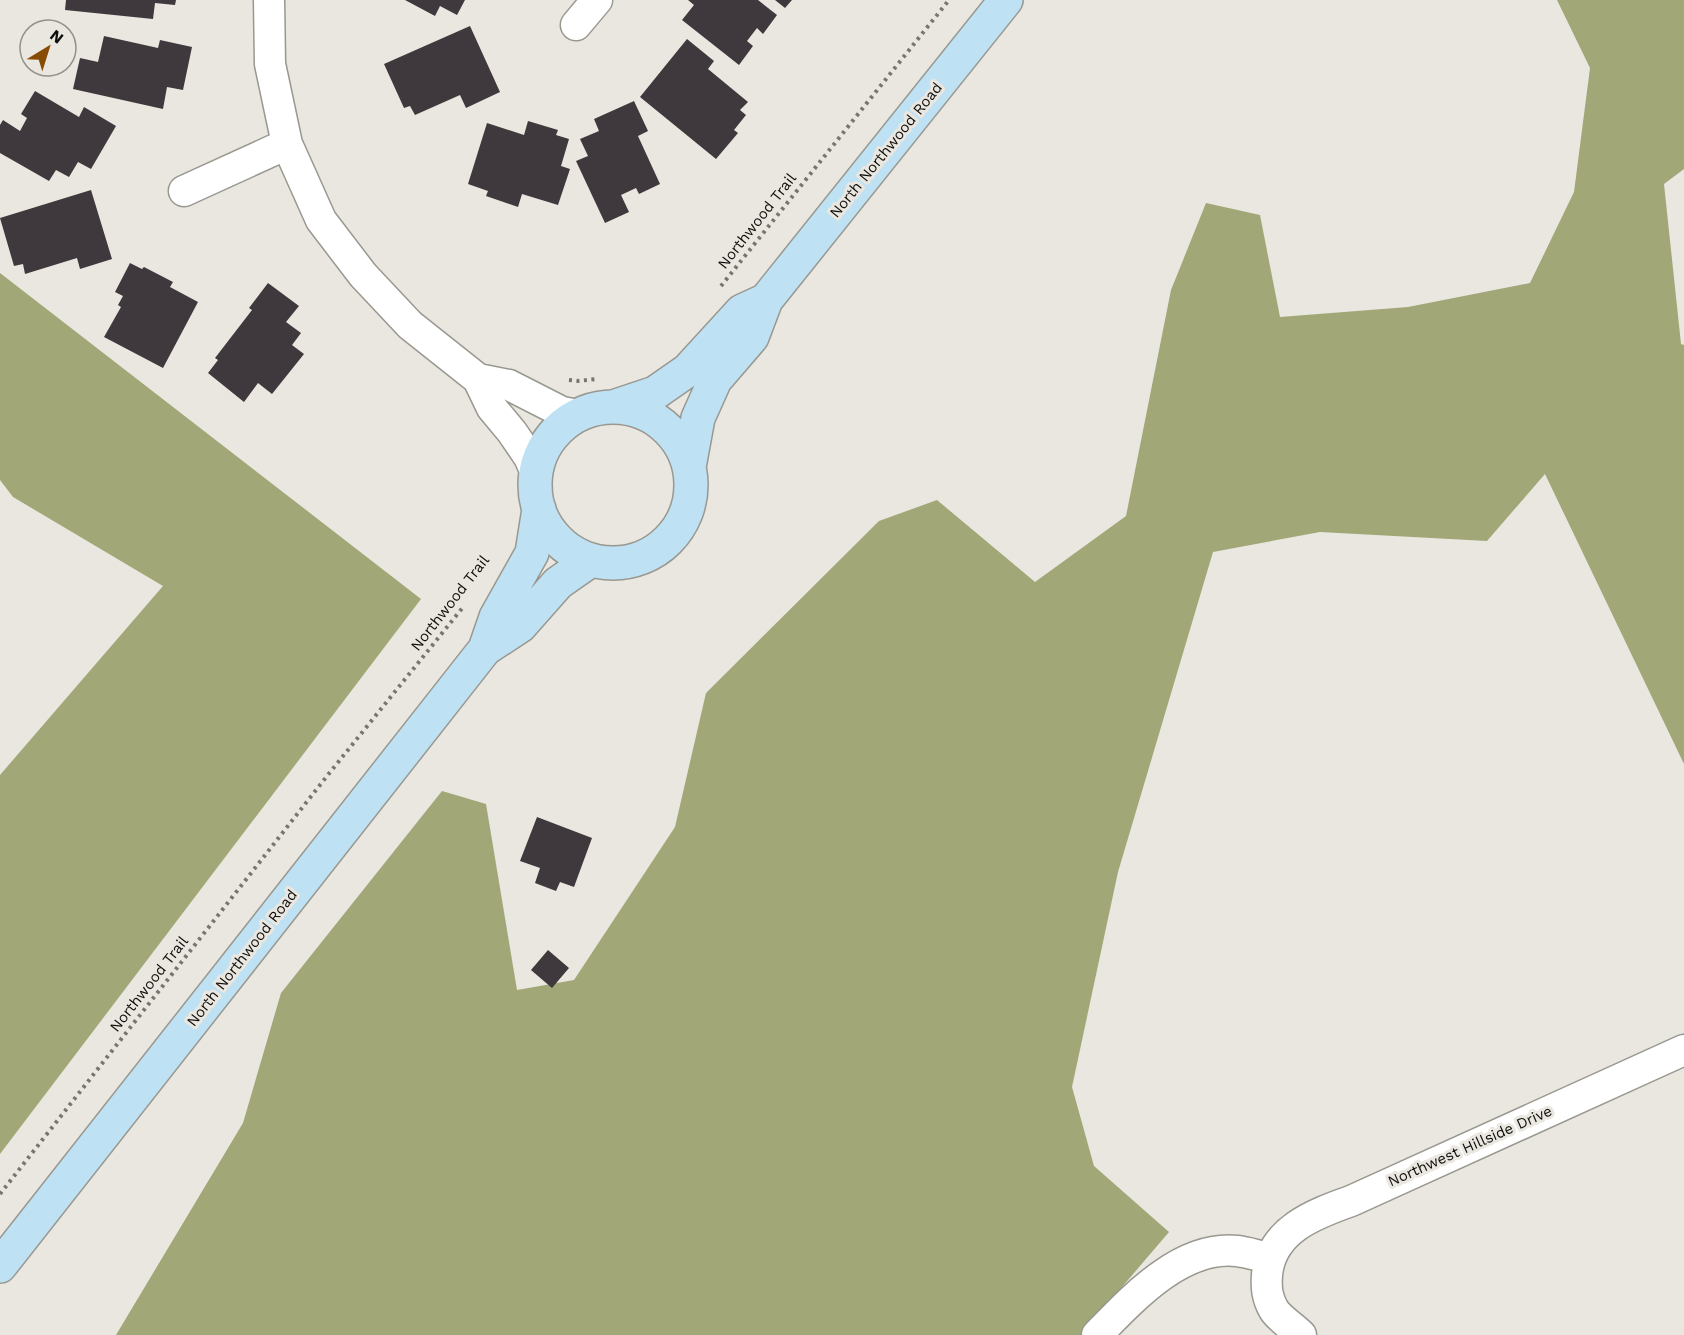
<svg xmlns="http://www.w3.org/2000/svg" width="1684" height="1335" font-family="'Work Sans',sans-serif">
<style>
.forest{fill:#a2a777}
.building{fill:#3f393d}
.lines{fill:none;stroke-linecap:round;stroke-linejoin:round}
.street-casing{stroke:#999890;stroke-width:33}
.secondary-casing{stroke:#999890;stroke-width:36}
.path{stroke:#777571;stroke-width:4;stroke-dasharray:3 4.5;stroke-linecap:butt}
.street{stroke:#fff;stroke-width:30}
.secondary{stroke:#bfe1f4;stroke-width:33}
.labels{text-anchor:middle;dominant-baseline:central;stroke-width:6;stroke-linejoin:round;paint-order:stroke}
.street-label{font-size:15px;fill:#0f0e0c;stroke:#e9e7df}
</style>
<rect width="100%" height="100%" fill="#e9e7df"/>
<path class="forest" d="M1557,0H1684V169L1664,184L1681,344L1684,345V764L1545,474L1487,541L1320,532L1213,552L1118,872L1072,1087L1094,1166L1169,1232L1081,1335H116L243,1123L281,993L442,791L486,804L517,990L574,980L675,827L706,693L879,521L937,500L1035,582L1126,516L1171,290L1206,203L1260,215L1280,317L1408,307L1530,283L1574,192L1590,68Z
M0,273L421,599L0,1154V775L163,586L13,497L0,480Z"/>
<path class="building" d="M66,0H176L175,5L155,3L153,19L65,10Z
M405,0H465L457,15L440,6L435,16Z
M688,0H758L777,15L763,34L757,28L747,41L753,46L739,65L682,20L694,5Z
M775,0H792L785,8Z
M470,26L500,92L466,108L460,95L415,115L410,106L404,108L384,64Z
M104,36L158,48L160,40L192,47L183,90L167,87L163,109L73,89L80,58L98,62Z
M687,39L714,61L708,69L748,102L740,110L746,115L734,130L738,133L716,159L640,97Z
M35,91L79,117L84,107L116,126L91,169L78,162L69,177L56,170L49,181L0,153V125L3,120L20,131L27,118L21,114Z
M634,101L648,131L638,136L660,184L639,194L636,188L621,195L629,212L605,223L576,161L588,156L580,139L599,131L594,119Z
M528,121L558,130L556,135L569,139L561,166L570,169L558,205L522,194L518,207L486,196L488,191L468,184L487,123L524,135Z
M91,190L112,259L80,269L77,258L25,274L23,264L14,266L0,218Z
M130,263L142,269L144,267L173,282L170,287L198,302L163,368L104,337L121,307L118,305L123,296L115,292Z
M268,283L299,306L286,322L301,333L292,345L304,354L272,394L258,383L244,402L208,373L218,360L215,358L252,310L249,308Z
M537,817L592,838L574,887L560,882L556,891L535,883L540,868L520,861Z
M548,950L569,968L552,988L531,970Z"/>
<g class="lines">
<defs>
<path id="street" d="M269,0L270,64L287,144L321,220L363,275L410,325L478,379L492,408L512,432L529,457L536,473
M576,25L597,0
M184,191L287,144
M478,379L509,385L562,412L578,415
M1097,1335C1132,1299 1181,1245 1237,1251C1247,1252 1258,1256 1269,1258
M1301,1335C1293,1327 1280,1319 1274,1310C1267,1298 1266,1288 1267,1275C1271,1230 1314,1214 1351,1201L1684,1050"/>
<path id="secondary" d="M613,407L655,393L688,370L742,311L766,300
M535 485a78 78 0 1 1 156 0a78 78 0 1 1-156 0Z
M689,467L698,418L715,380L752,337L766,300L1006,0
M485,649L496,617L532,553L539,509
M0,1266L485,649L520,626L558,583L591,560"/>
</defs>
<use href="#street" class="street-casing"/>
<use href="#secondary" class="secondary-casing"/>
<path class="path" d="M721,286L949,0
M569,380L578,381L597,379
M0,1194L327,776L464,606"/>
<use href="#street" class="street"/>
<use href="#secondary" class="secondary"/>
</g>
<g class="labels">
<g class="street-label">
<text transform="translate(886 150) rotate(-51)">North Northwood Road</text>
<text transform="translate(757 221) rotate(-52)">Northwood Trail</text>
<text transform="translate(450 603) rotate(-52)">Northwood Trail</text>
<text transform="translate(242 958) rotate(-52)">North Northwood Road</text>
<text transform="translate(149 984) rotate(-52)">Northwood Trail</text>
<text transform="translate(1470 1146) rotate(-24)">Northwest Hillside Drive</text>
</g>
</g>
<g transform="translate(48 48) rotate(38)"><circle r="28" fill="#e9e7df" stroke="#92908b" stroke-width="1.5"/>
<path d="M0-4.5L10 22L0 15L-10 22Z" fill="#864c03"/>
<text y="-9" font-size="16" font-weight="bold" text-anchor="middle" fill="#0f0e0c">N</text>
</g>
</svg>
